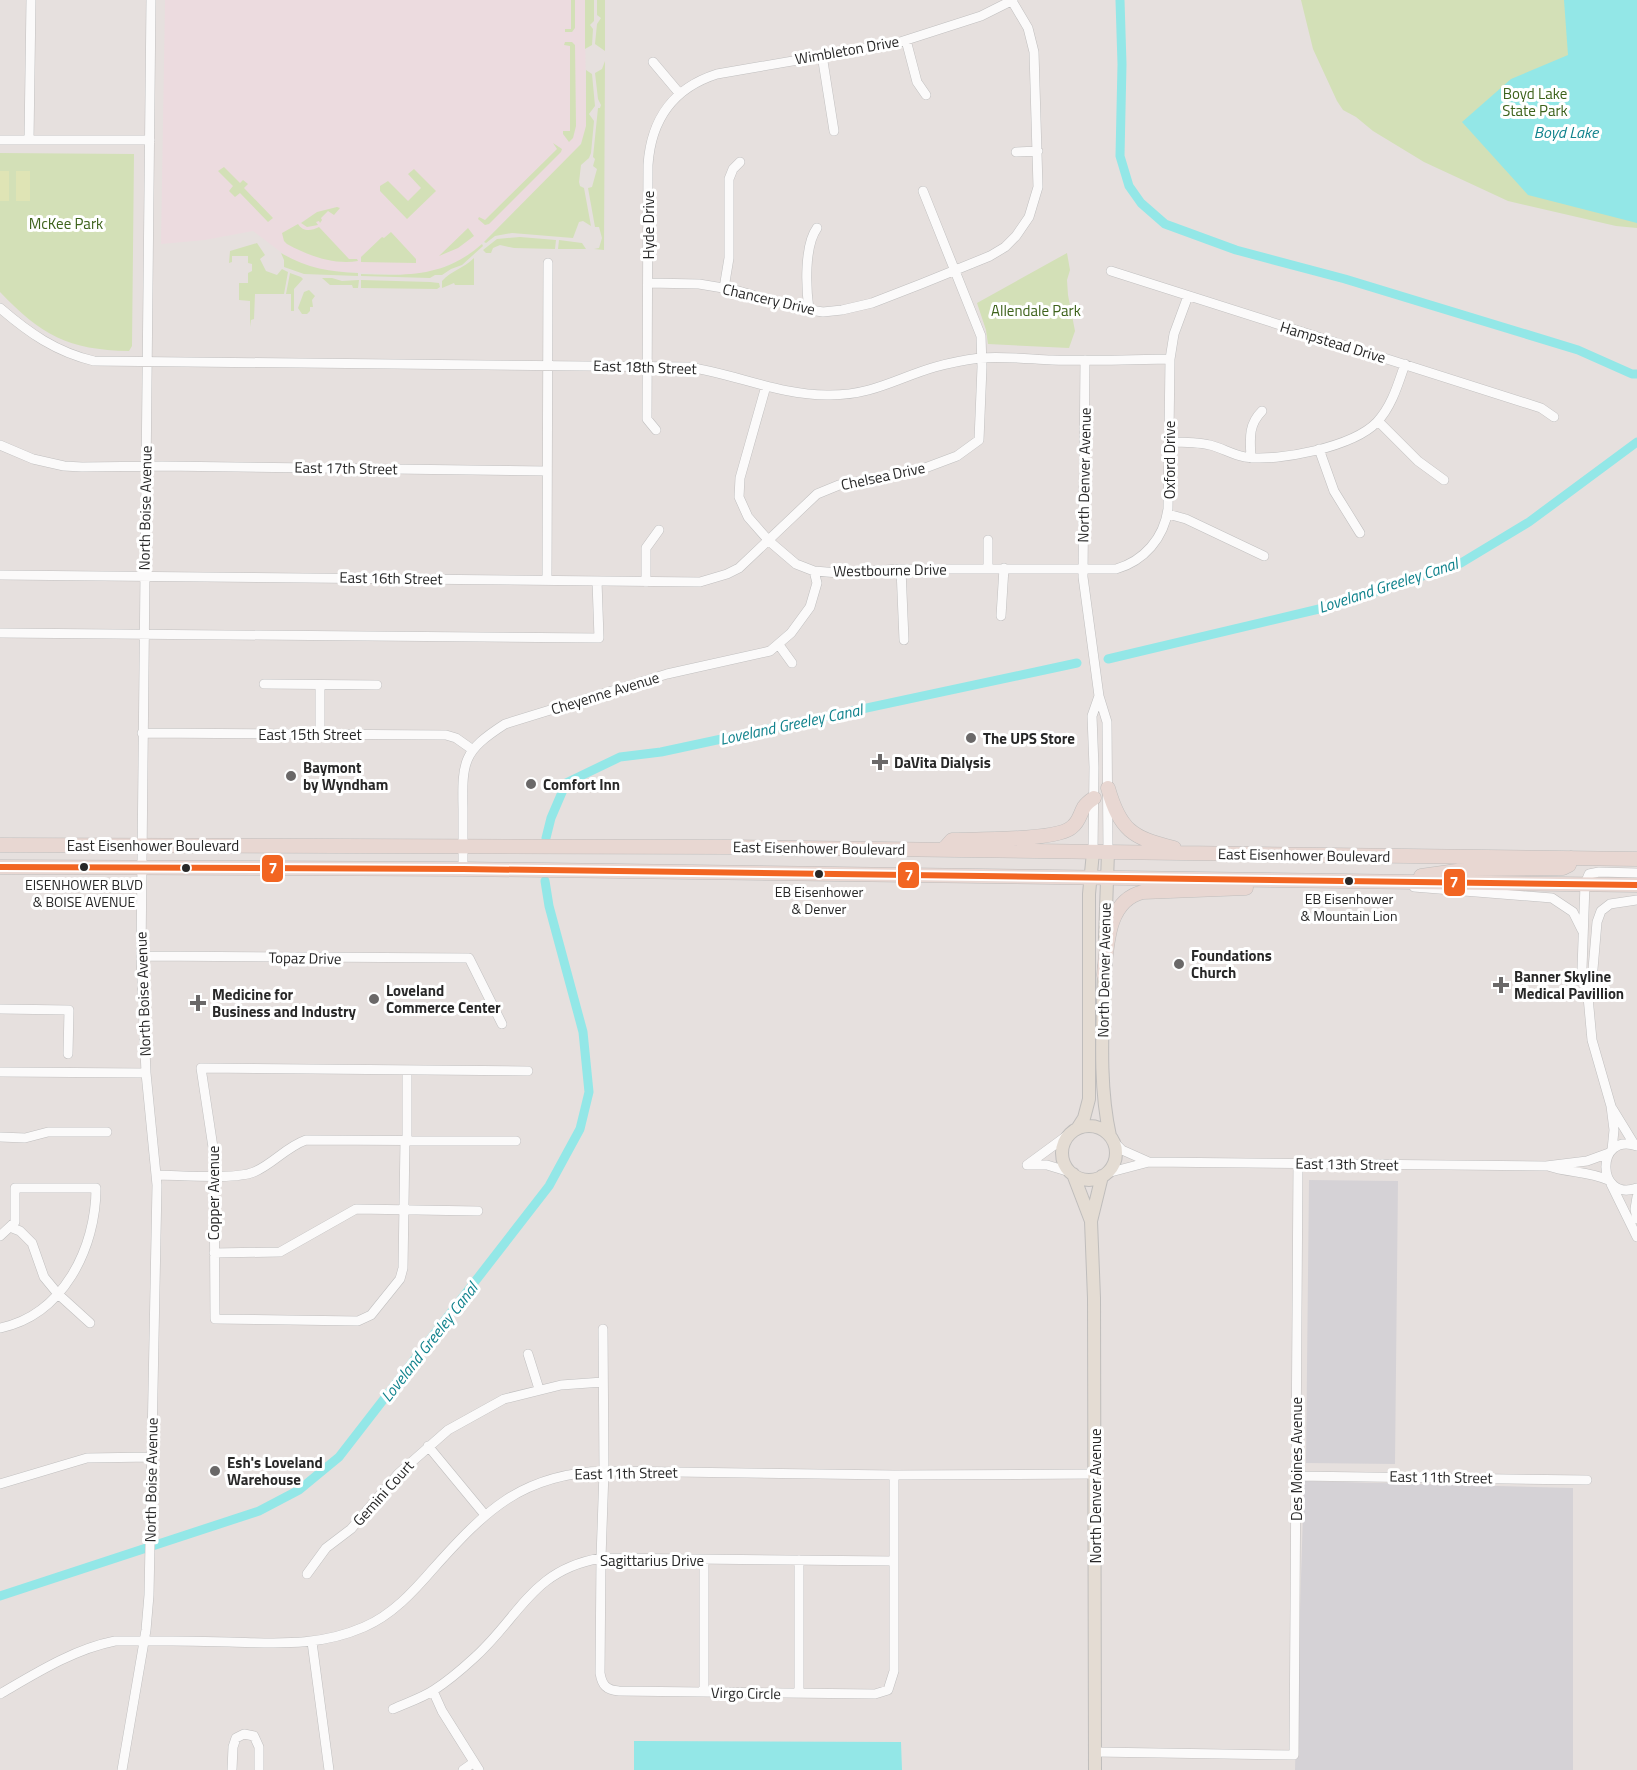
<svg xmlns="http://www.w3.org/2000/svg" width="1637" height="1770" font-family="'Titillium Web',sans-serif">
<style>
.industrial{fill:#d5d2d6}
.medical{fill:#ecdbdf}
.green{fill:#d3e0b7}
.pitch{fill:#dfe4b5}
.water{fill:#93e7e7}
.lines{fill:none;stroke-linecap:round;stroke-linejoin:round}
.canal{stroke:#93e7e7;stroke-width:9}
.minor-casing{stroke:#c0bfbf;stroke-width:10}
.major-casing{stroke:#bfbdbc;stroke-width:14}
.highway-casing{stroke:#bfbdbc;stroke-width:15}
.minor{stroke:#fbfafa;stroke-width:9}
.major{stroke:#e4dcd3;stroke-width:12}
.highway{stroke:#e8d7d2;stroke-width:14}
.bus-1-casing{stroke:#fff;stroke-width:10}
.bus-1{stroke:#f26522;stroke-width:6}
.poi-dot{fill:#6a6868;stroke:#fff;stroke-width:2}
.bus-dot{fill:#282828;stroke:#fff;stroke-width:2}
.labels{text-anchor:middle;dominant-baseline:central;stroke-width:6;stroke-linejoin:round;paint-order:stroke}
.bus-label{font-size:14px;fill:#282828;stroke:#fff}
.street-label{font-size:15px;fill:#282828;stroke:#fff}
.park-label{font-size:15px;fill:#3d621b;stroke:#fff}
.poi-label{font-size:15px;font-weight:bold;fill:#282828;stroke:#fff;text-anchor:start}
.water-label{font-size:16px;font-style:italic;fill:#11838d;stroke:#fff}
.line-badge{stroke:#fff;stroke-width:2}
.badge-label{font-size:16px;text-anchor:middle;font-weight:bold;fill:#fff}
</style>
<rect width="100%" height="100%" fill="#e6e0de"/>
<path class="industrial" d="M1309,1180L1398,1181L1395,1464L1306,1463Z
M1304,1481L1573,1488V1770H1295Z"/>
<path class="medical" d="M165,0H585L586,126L583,140L574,153L476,249L462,259L434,271L409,275L323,271L290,259L253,231L205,240L161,244Z"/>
<path class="green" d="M571,0H575V28L572,32H565V29H571Z
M585,0H594V21L590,25L593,29L592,45L585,49Z
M597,0H605V51L595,44L597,24L601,18L597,15Z
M1301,0H1637V228L1616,226L1508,201L1424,162L1373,131L1356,117L1343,110L1337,101L1313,49Z
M565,42H572L575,45L576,126L573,138L569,142L563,134V131H570V46L564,45Z
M605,61L604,250L594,249L599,248L602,238L599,227H595L588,188L592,187L597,169L593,166L595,159L593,157L598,108H600L601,105L598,99L595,73L602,69Z
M586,70L592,74L595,106L589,114L594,121L591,153L589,158L581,165L579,182L580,186L584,188L591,226L583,221L579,222L573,238L512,233L495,236L486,243L484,242L581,144L586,126Z
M553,143L562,149L561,152L489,224L485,225L478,219L479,217L485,220L557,149Z
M0,153L134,154L132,346L129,351C68,350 41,335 0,292Z
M224,167L240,183L243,180L248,184L244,188L273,218L268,222L240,193L235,197L229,191L233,186L218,171Z
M414,169L436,191L407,219L380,191V186L388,181L408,201L421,188L408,174Z
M337,207L340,208L334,215L328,211L321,218L322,220L320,223L319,221L316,222L318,225L307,227L301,223L317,212Z
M298,224C303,232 311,231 319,227L349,259H357L358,261C334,265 309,256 287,244L284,241L282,233Z
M468,228L474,236L458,248L439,256Z
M391,232L416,259V263L361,262V257L382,237L384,238Z
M520,237L556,240L555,249L514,248L500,245L493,248L491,253H486L483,250L497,239Z
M559,240L582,243L586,249H558Z
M257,243L265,255L260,259L266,271L277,275L282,269L288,272L284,294H255L254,319L251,320L250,327V301L239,300V283H248V273L252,271V264L248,263V256H232V262L229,263L230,251Z
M482,244L483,246L462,265L451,269L442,275H435L430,278L361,276V274C407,276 445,277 482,244Z
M281,253C306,268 330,272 358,273V276L304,274L284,267V260Z
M1067,253L1070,270L1067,280L1068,295L1075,331L1069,348L988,344L986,330L977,303Z
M474,258V285H455L454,283L442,288V281C451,271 464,268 474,258Z
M290,273L301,277L303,279L294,289V311H291V294H286Z
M322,278H332L342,281L359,280L358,288H353L352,285H330Z
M361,280L430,282L439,283L440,287L437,289L361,288Z
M309,290L315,296L312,300L313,307H310V311L307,314H302L298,308L304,292Z"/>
<path class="pitch" d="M0,171H9V201H0Z
M16,171H30V201H16Z"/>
<path class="water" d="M1564,0H1637V223L1528,195L1462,122L1511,79L1568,55Z
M634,1741L901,1742L902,1770H634Z"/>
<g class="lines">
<path class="canal" d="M1120,0L1122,64L1120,156L1129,186L1141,203L1165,224L1236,250L1345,279L1578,350L1632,374H1637
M1108,659L1340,604L1461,563L1529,522L1637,442
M546,838L551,818L566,783L620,757L661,752L1077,663
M0,1596L259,1511L299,1490L339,1457L549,1186L580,1129L589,1092L583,1032L549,906L545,881"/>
<defs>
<path id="minor" d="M906,40L917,82L926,95
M822,55L834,131
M653,62L680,94
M0,140H150
M29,140L31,0
M1016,152L1038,151
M1111,271L1541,408L1554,417
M648,283L699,284L735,290L797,308L823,312L842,310L872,303L921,284L990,256L1005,247L1016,236L1029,217L1038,187L1034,52L1028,28L1012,1
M724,288L729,258V179L733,169L740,162
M0,308C29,333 56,352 94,361L688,367C736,374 781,396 830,395C873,395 897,378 935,367C949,363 965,360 980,358C1003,356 1029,359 1052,360C1092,361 1131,360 1170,359
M809,310C806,288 804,246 817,228
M1085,360L1083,577L1099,696L1107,722L1108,852
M766,386L740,478L739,497L748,517L769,541L796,564L814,571L839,573L901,569H1116C1144,561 1164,538 1168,509L1170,359L1174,334L1188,296
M1378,421L1418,461L1444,480
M656,430L647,419L648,165C651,120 673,88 717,74L897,43L981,16L1013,0
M1169,442C1183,442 1197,442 1210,445C1222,448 1233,455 1245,457C1278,462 1353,447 1377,422C1392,406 1398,384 1405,364
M0,445L33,459L64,466L82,467L162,466L547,471
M1319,449L1334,491L1360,533
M1251,458C1250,439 1248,425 1262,411
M1168,514L1186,519L1264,556
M988,540V568
M901,569L904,640
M0,575L700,582L727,574L739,568L817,494L839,485L917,471L957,456L979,440L982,367L981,336L923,191
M547,580L548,263
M646,582V548L659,530
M1001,616L1004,568
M0,633L599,638L597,581
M779,645L792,663
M264,684L377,685
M142,733L446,735L456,738L473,750
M320,734V685
M1093,852L1094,767L1092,716L1099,696
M463,869C463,849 463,829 463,809C462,761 463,751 505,724L667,674L770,651L791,633L810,607L817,583L814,571
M1414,887L1552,898L1573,912L1582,930
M141,956L469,958L502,1024
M1587,986L1593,969L1597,922L1601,911L1610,904L1637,900
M0,1009L69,1010L68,1054
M0,1072L146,1073
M1612,1108L1634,1144
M0,1137L25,1138L48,1132H107
M405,1140L403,1268L400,1279L371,1315L358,1321L215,1319L214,1154L201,1068L528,1071
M407,1140V1070
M1114,1142L1122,1150L1149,1162
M1637,1146C1595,1131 1596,1203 1637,1188
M1612,1150L1614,1130L1611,1106L1592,1040L1587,986L1582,969L1585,884L1589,874L1599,872L1637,873
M1027,1165L1072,1132
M1027,1165H1047L1070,1172
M1548,1166C1568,1173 1588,1171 1608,1180
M1107,1173L1149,1162L1546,1166L1587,1161L1609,1153
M156,1175C179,1175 235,1180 254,1172C273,1164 286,1147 306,1140L516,1141
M1611,1184L1637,1237
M1637,1197L1635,1209L1637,1219
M10,1227L20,1231L32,1243L44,1277L58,1294L90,1323
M0,1236L15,1222V1188H96C96,1248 63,1315 0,1328
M214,1253L280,1252L356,1209L478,1211
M603,1329L604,1471L601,1558L600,1673C602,1685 606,1690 619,1691L875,1694L888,1690L894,1671V1475
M528,1354L539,1389
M428,1446L485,1515
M1296,1476L1587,1480
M0,1484L87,1458L152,1457
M307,1574L326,1548L351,1529L398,1474L448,1430L504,1399L561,1385L603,1382
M312,1642L329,1770
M433,1691L442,1711L479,1770
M704,1692V1560
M799,1693V1560
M0,1694C36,1673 74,1649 115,1641C153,1640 191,1641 229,1642C277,1643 318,1647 364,1627C392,1615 413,1592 433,1569C485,1511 521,1474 604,1471L894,1475L1095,1474
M393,1709C406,1703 422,1698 434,1690C448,1681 462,1669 474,1658C520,1617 531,1570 601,1558L893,1561
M1095,1752L1294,1755L1298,1164
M122,1770L146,1630L149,1595L157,1185L146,1073L141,956L151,0
M232,1770L233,1747L236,1738L244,1734L254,1736L259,1747V1770
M463,1770L473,1763"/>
<path id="major" d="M1105,938L1108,852
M1104,967C1103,1023 1098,1082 1110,1136
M1062 1153a27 27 0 1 1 54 0a27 27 0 1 1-54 0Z
M1077,1129L1084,1118L1089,1099V894L1093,852
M1073,1174L1091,1221
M1095,1770L1094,1298L1091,1221L1102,1176"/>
<path id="highway" d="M1108,788C1120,830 1132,838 1174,848
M0,845L733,847L1637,859
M944,849L952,840C975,839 1058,841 1072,827C1079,822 1080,814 1084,807C1086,804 1091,800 1094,798
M0,867L463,869L1637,885
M1421,876L1471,869L1563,868L1569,865L1571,858
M1104,975C1107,946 1107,900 1143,892L1246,888"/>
</defs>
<use href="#minor" class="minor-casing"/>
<use href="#major" class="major-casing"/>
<use href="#highway" class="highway-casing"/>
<use href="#minor" class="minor"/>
<use href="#major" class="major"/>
<use href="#highway" class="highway"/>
<defs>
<path id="bus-1" d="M0,867L463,869L1637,885"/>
</defs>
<use href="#bus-1" class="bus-1-casing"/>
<use href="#bus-1" class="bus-1"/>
</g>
<g class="poi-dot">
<circle cx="971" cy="738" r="6"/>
<path d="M877 753h6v6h6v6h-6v6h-6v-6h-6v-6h6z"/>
<circle cx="291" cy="776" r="6"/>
<circle cx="531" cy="784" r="6"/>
<circle cx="1179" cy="964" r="6"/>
<path d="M1498 976h6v6h6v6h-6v6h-6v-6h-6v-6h6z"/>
<circle cx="374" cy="999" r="6"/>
<path d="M195 994h6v6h6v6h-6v6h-6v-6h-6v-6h6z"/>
<circle cx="215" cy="1471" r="6"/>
</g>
<g class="bus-dot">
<circle cx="84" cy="867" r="5"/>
<circle cx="186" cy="868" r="5"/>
<circle cx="819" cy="874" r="5"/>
<circle cx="1349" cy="881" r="5"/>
</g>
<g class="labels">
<g class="bus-label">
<text x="84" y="884">EISENHOWER BLVD<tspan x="84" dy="17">&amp; BOISE AVENUE</tspan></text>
<text x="819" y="891">EB Eisenhower<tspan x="819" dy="17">&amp; Denver</tspan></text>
<text x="1349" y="898">EB Eisenhower<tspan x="1349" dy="17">&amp; Mountain Lion</tspan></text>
</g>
<g class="street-label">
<text transform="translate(847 50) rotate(-10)">Wimbleton Drive</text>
<text transform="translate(648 225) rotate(-90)">Hyde Drive</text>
<text transform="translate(769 299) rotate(13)">Chancery Drive</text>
<text transform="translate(1333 342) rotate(17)">Hampstead Drive</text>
<text transform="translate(645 367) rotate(2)">East 18th Street</text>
<text transform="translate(1169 460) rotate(-90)">Oxford Drive</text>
<text transform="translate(346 468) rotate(1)">East 17th Street</text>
<text transform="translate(1084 475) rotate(-89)">North Denver Avenue</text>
<text transform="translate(883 476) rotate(-12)">Chelsea Drive</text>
<text transform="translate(145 508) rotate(-89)">North Boise Avenue</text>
<text transform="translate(890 570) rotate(-1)">Westbourne Drive</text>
<text transform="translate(391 578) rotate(1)">East 16th Street</text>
<text transform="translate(605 693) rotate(-17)">Cheyenne Avenue</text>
<text x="310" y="734">East 15th Street</text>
<text x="153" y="845">East Eisenhower Boulevard</text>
<text transform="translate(819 848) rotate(1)">East Eisenhower Boulevard</text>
<text transform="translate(1304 855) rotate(1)">East Eisenhower Boulevard</text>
<text transform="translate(305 958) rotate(1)">Topaz Drive</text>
<text transform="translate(1104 970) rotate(-89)">North Denver Avenue</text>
<text transform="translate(143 994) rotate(-92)">North Boise Avenue</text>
<text transform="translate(1347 1164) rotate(1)">East 13th Street</text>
<text transform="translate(213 1193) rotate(-90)">Copper Avenue</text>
<text transform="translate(1296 1459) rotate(-90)">Des Moines Avenue</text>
<text transform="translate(626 1473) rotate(-1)">East 11th Street</text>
<text transform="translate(1441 1477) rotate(1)">East 11th Street</text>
<text transform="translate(151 1480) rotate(-89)">North Boise Avenue</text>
<text transform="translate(383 1493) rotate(-48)">Gemini Court</text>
<text transform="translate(1095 1496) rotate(-90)">North Denver Avenue</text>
<text x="652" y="1560">Sagittarius Drive</text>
<text transform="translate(746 1693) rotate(1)">Virgo Circle</text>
</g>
<g class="park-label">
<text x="1535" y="93">Boyd Lake<tspan x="1535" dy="17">State Park</tspan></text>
<text x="66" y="223">McKee Park</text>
<text x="1036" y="310">Allendale Park</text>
</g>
<g class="poi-label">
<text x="983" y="738">The UPS Store</text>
<text x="894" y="762">DaVita Dialysis</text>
<text x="303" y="767">Baymont<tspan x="303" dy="17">by Wyndham</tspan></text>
<text x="543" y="784">Comfort Inn</text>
<text x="1191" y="955">Foundations<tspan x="1191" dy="17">Church</tspan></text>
<text x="1514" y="976">Banner Skyline<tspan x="1514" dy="17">Medical Pavillion</tspan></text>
<text x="386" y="990">Loveland<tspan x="386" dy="17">Commerce Center</tspan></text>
<text x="212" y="994">Medicine for<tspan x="212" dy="17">Business and Industry</tspan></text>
<text x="227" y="1462">Esh's Loveland<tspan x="227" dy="17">Warehouse</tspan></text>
</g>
<g class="water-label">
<text x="1566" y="132">Boyd Lake</text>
<text transform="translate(1388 585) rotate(-18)">Loveland Greeley Canal</text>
<text transform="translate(791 724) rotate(-12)">Loveland Greeley Canal</text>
<text transform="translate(429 1342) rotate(-52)">Loveland Greeley Canal</text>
</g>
</g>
<g class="line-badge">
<rect x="261" y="854" width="23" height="29" rx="6" fill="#f26522"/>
<rect x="897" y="861" width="23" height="28" rx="6" fill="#f26522"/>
<rect x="1443" y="868" width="23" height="29" rx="6" fill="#f26522"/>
</g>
<g class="badge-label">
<text x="273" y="874">7</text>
<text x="909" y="881">7</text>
<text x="1454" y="888">7</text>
</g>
</svg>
